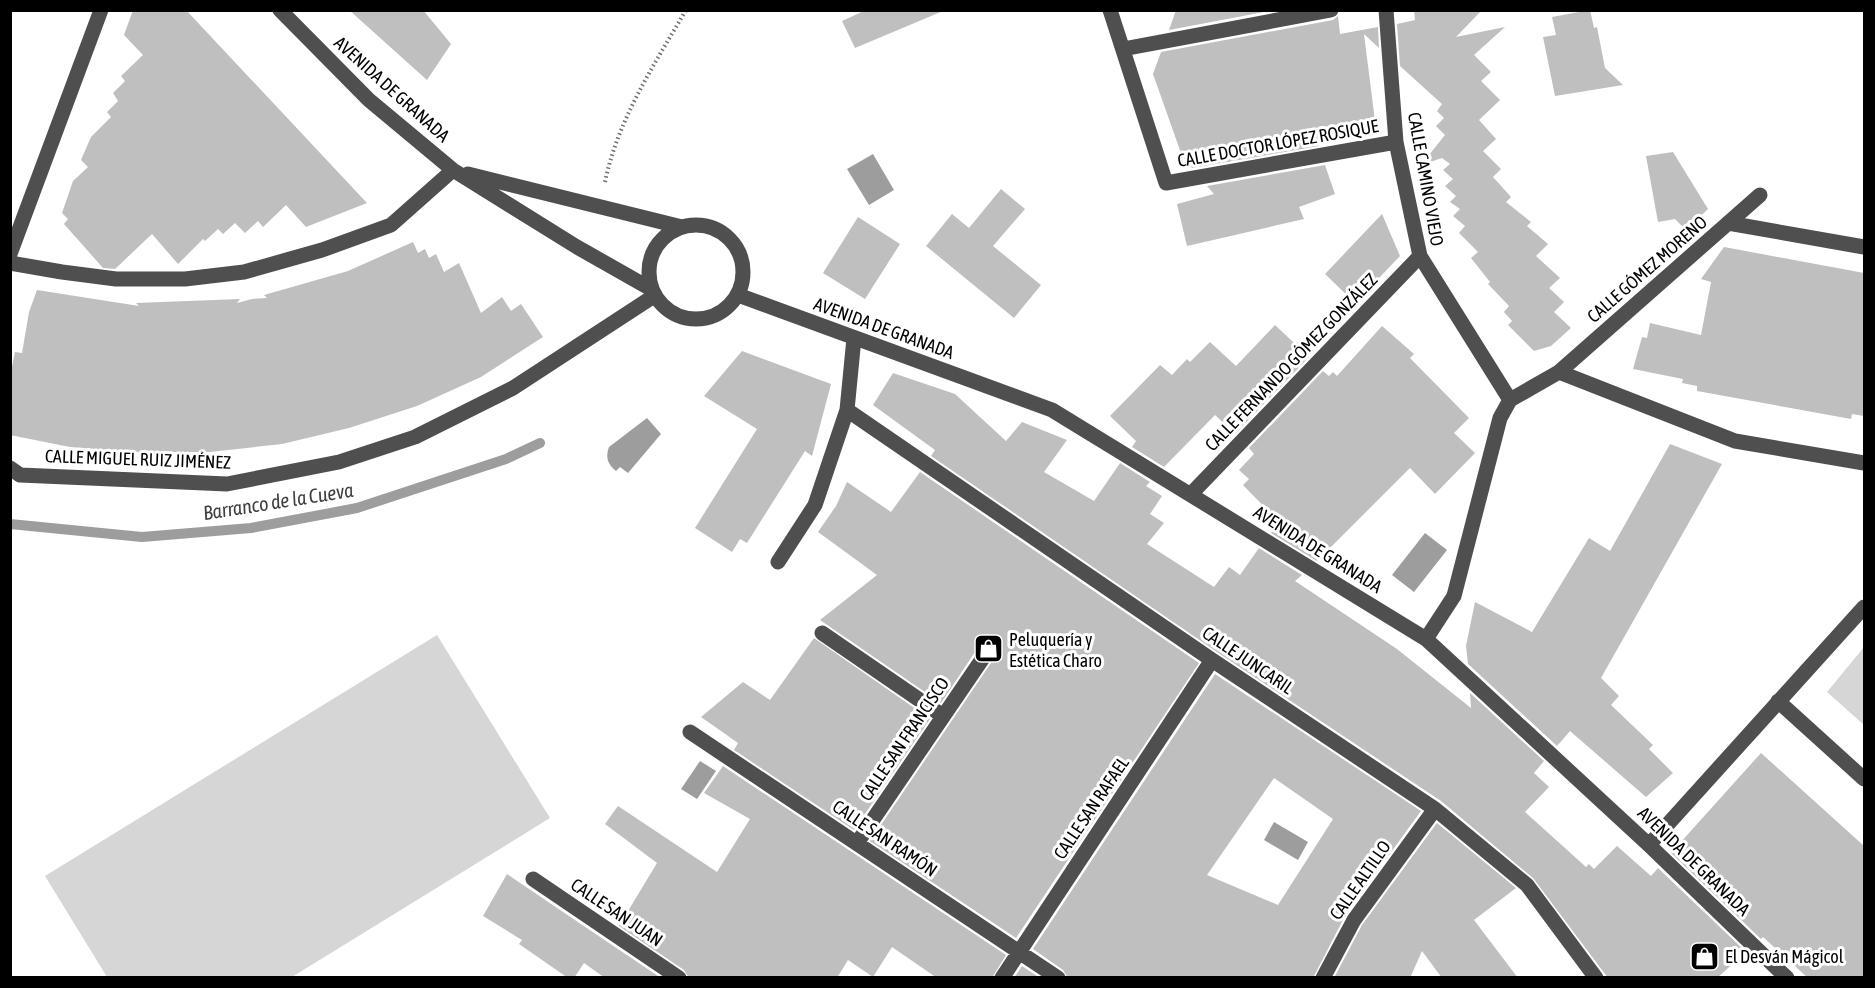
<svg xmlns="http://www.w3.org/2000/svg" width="1875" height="988" font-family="'Asap Condensed',sans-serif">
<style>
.green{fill:#d6d6d6}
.water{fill:#9d9d9d}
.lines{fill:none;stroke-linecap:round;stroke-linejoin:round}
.stream{stroke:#9d9d9d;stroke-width:10}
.building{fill:#bfbfbf;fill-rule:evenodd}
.path{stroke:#717171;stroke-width:4;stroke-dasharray:1.5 3;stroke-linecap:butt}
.minor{stroke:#4f4f4f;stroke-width:15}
.labels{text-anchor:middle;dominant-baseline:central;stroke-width:6;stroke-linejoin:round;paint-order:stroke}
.street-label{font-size:18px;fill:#000;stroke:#fff}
.poi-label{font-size:18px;fill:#000;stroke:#fff;text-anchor:start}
.water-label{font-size:20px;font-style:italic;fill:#3e3e3e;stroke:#fff}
</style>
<rect width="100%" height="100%" fill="#fff"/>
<path class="green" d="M437,635L550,818L292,977H107L45,876Z
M1864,647V725L1827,692Z"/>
<path class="water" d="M873,154L894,190L869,205L847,169Z
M647,418L661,434L628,473L620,467L616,471C608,464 605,458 609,447Z
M1425,533L1447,550L1414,592L1392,575Z
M700,761L716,771L697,799L681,789Z
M1274,822L1308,842L1298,860L1264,840Z"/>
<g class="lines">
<path class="stream" d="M10,524L142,537L251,528L357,508L506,459L540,443"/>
</g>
<path class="building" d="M133,10H186L367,203L306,227L286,205L263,227L258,221L245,233L235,223L223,234L218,229L205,241L203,239L178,264L152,234L115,269L103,268L64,224L68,219L62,213L73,181L88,167L81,160L91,137L111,117L107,112L118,101L113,93L125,81L121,76L143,55L124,35Z
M349,10H423L451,44L427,80Z
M866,10H943V11L855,48L842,21Z
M1176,10H1275L1169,30Z
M1414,10H1482L1456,37L1505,27L1474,55L1491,72L1481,81L1500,100L1479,120L1496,139L1483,151L1501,169L1493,177L1511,197L1506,202L1531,222L1527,226L1548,244L1536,256L1560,278L1549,288L1564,302L1554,312L1571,328L1551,346L1534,351L1508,325L1512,321L1504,312L1509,306L1488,284L1490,282L1471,258L1478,252L1459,233L1465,226L1453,216L1460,209L1450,202L1456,196L1445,186L1453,179L1443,170L1450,164L1442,158L1421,165L1445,135L1436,126L1444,118L1437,111L1442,104L1400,66L1397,24L1415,20Z
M1590,10L1594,28L1597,27L1605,68L1623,85L1555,96L1543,37L1556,35L1552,17Z
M1338,16L1340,34L1378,27L1379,48L1364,34L1376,129L1317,140L1319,146L1192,168L1182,156L1153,74L1161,52L1333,20Z
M1673,152L1708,209L1686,230L1675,219L1658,222L1646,156Z
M1325,165L1335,194L1299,207L1304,219L1187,246L1177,204L1214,194L1207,186Z
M1001,189L1025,209L993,246L1041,285L1014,318L926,246L952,214L969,228Z
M1382,214L1400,256L1355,303L1325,274Z
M858,217L900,244L865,299L823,273Z
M413,242L418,253L425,249L429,258L436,254L444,272L459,263L481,313L502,297L511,311L521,304L543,337L481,377L417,406L349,428L282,444L210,452H138L70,447L10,435V377L15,352L22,353L29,312L37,290L139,306L136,303L240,299L237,303L252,299L267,298L264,295L348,271Z
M1724,247L1864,273V416L1852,414L1851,419L1697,391V386L1682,383L1683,379L1633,369L1642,337L1647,338L1650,323L1701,335L1711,282L1701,279Z
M1275,325L1309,357L1235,434L1215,415L1164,467L1132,447L1136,441L1110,416L1160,365L1172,375L1187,359L1190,362L1210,342L1236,366Z
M1382,326L1414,354L1410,358L1469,418L1454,433L1475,453L1435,494L1410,468L1317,561L1271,533L1279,522L1243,485L1249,479L1239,470L1254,454L1249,448L1323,371L1329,376L1333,372L1337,376Z
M742,351L831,384L812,456L805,451L747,543L740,539L732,552L695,528L757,429L704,396Z
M893,373L955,394L1006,441L1022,422L1067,440L1044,472L1094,501L1120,463L1150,482L1146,486L1162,496L1150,514L1164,523L1147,544L1214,587L1229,567L1240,575L1259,548L1302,575L1295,581L1397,649L1471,708L1470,693L1544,761L1534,773L1549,787L1525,812L1586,867L1589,864L1594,869L1617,846L1651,876L1658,868L1746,952L1717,978H1608L1533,878L1441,801L1217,652L931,456L935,450L873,405Z
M1670,444L1722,464L1601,678L1619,696L1611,705L1653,745L1649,749L1673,773L1646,797L1570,731L1557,746L1468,664L1466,646L1475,602L1532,632L1589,538L1610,551Z
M920,472L1199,663L1016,938L870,841L991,663V653L984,648L975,652L941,703L820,620L877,575L818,532L836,506L847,482L891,512Z
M814,638L930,719L854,830L734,750L738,743L701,717L743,682L770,700Z
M1215,674L1421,811L1346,914L1313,978H1068L1063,970L1033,949ZM1274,778L1333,819L1278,905L1207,875Z
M1761,753L1864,846V978H1808L1763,937L1761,939L1671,853Z
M723,766L1006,955L992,978H937L892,947L873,977L848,960L837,978H689L684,970L619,926L657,863L605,824L618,806L717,872L750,819L704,793Z
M1437,823L1516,888L1474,920L1518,978H1442L1422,951L1410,978H1334L1362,925Z
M507,874L609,943L661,978H605L584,963L574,978H568L519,944L522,940L483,916Z
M1022,966L1040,978H1014Z"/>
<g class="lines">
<path class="path" d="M605,182C618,119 654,65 686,10"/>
<path class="minor" d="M280,10L369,100L453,170L577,247L651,289
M1110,10L1166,183L1396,142
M1386,10L1396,142L1420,256L1510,400
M1123,49L1331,10
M468,174L682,227
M1728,223L1864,247
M649 272a47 47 0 1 1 94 0a47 47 0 1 1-94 0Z
M10,254L101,10
M10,263L62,272L116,279H185L244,272L322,250L391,225L453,170
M738,295L1052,410L1426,639L1649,845L1787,978
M1559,372L1735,441L1864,463
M847,410L1212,660L1435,809L1527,885L1596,978
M10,468L20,475L227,484L339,462L415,437L513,388L654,296
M1191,494L1420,256
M778,562L815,505L847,410L854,338
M822,633L943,716
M1426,639L1454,596L1500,418L1510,400L1559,372L1760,195
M1778,701L1864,779
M690,732L1058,978
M857,843L983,658
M1649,845L1864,607
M533,879L679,978
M1002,978L1212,660
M1323,978L1354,920L1435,809"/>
</g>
<defs>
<symbol id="shop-square" viewBox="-11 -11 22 22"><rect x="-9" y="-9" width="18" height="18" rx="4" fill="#000" stroke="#fff"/><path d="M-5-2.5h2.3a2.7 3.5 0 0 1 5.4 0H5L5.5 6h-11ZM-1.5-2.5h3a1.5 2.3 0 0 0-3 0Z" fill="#fff"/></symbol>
</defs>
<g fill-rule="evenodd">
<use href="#shop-square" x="972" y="632" width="33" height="33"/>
<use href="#shop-square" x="1688" y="940" width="33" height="33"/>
</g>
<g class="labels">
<g class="street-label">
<text transform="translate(392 89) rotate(42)">AVENIDA DE GRANADA</text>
<text transform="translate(1278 143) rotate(-10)">CALLE DOCTOR LÓPEZ ROSIQUE</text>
<text transform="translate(1426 179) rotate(80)">CALLE CAMINO VIEJO</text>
<text transform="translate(1647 269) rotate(-41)">CALLE GÓMEZ MORENO</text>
<text transform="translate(884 328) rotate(20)">AVENIDA DE GRANADA</text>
<text transform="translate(1291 362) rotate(-46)">CALLE FERNANDO GÓMEZ GONZÁLEZ</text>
<text transform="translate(138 459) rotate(2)">CALLE MIGUEL RUIZ JIMÉNEZ</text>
<text transform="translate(1318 549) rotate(32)">AVENIDA DE GRANADA</text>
<text transform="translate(1248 660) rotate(34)">CALLE JUNCARIL</text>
<text transform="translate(904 739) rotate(-56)">CALLE SAN FRANCISCO</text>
<text transform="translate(1091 808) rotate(-56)">CALLE SAN RAFAEL</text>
<text transform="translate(885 838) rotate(34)">CALLE SAN RAMÓN</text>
<text transform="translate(1694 861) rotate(44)">AVENIDA DE GRANADA</text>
<text transform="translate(1360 880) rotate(-55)">CALLE ALTILLO</text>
<text transform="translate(617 912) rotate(34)">CALLE SAN JUAN</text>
</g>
<g class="poi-label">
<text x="1009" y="639">Peluquería y<tspan x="1009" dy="21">Estética Charo</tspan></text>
<text x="1725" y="956">El Desván Mágicol</text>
</g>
<g class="water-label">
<text transform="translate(278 501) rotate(-9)">Barranco de la Cueva</text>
</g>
</g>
<rect width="1875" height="988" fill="none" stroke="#000000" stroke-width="24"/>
</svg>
